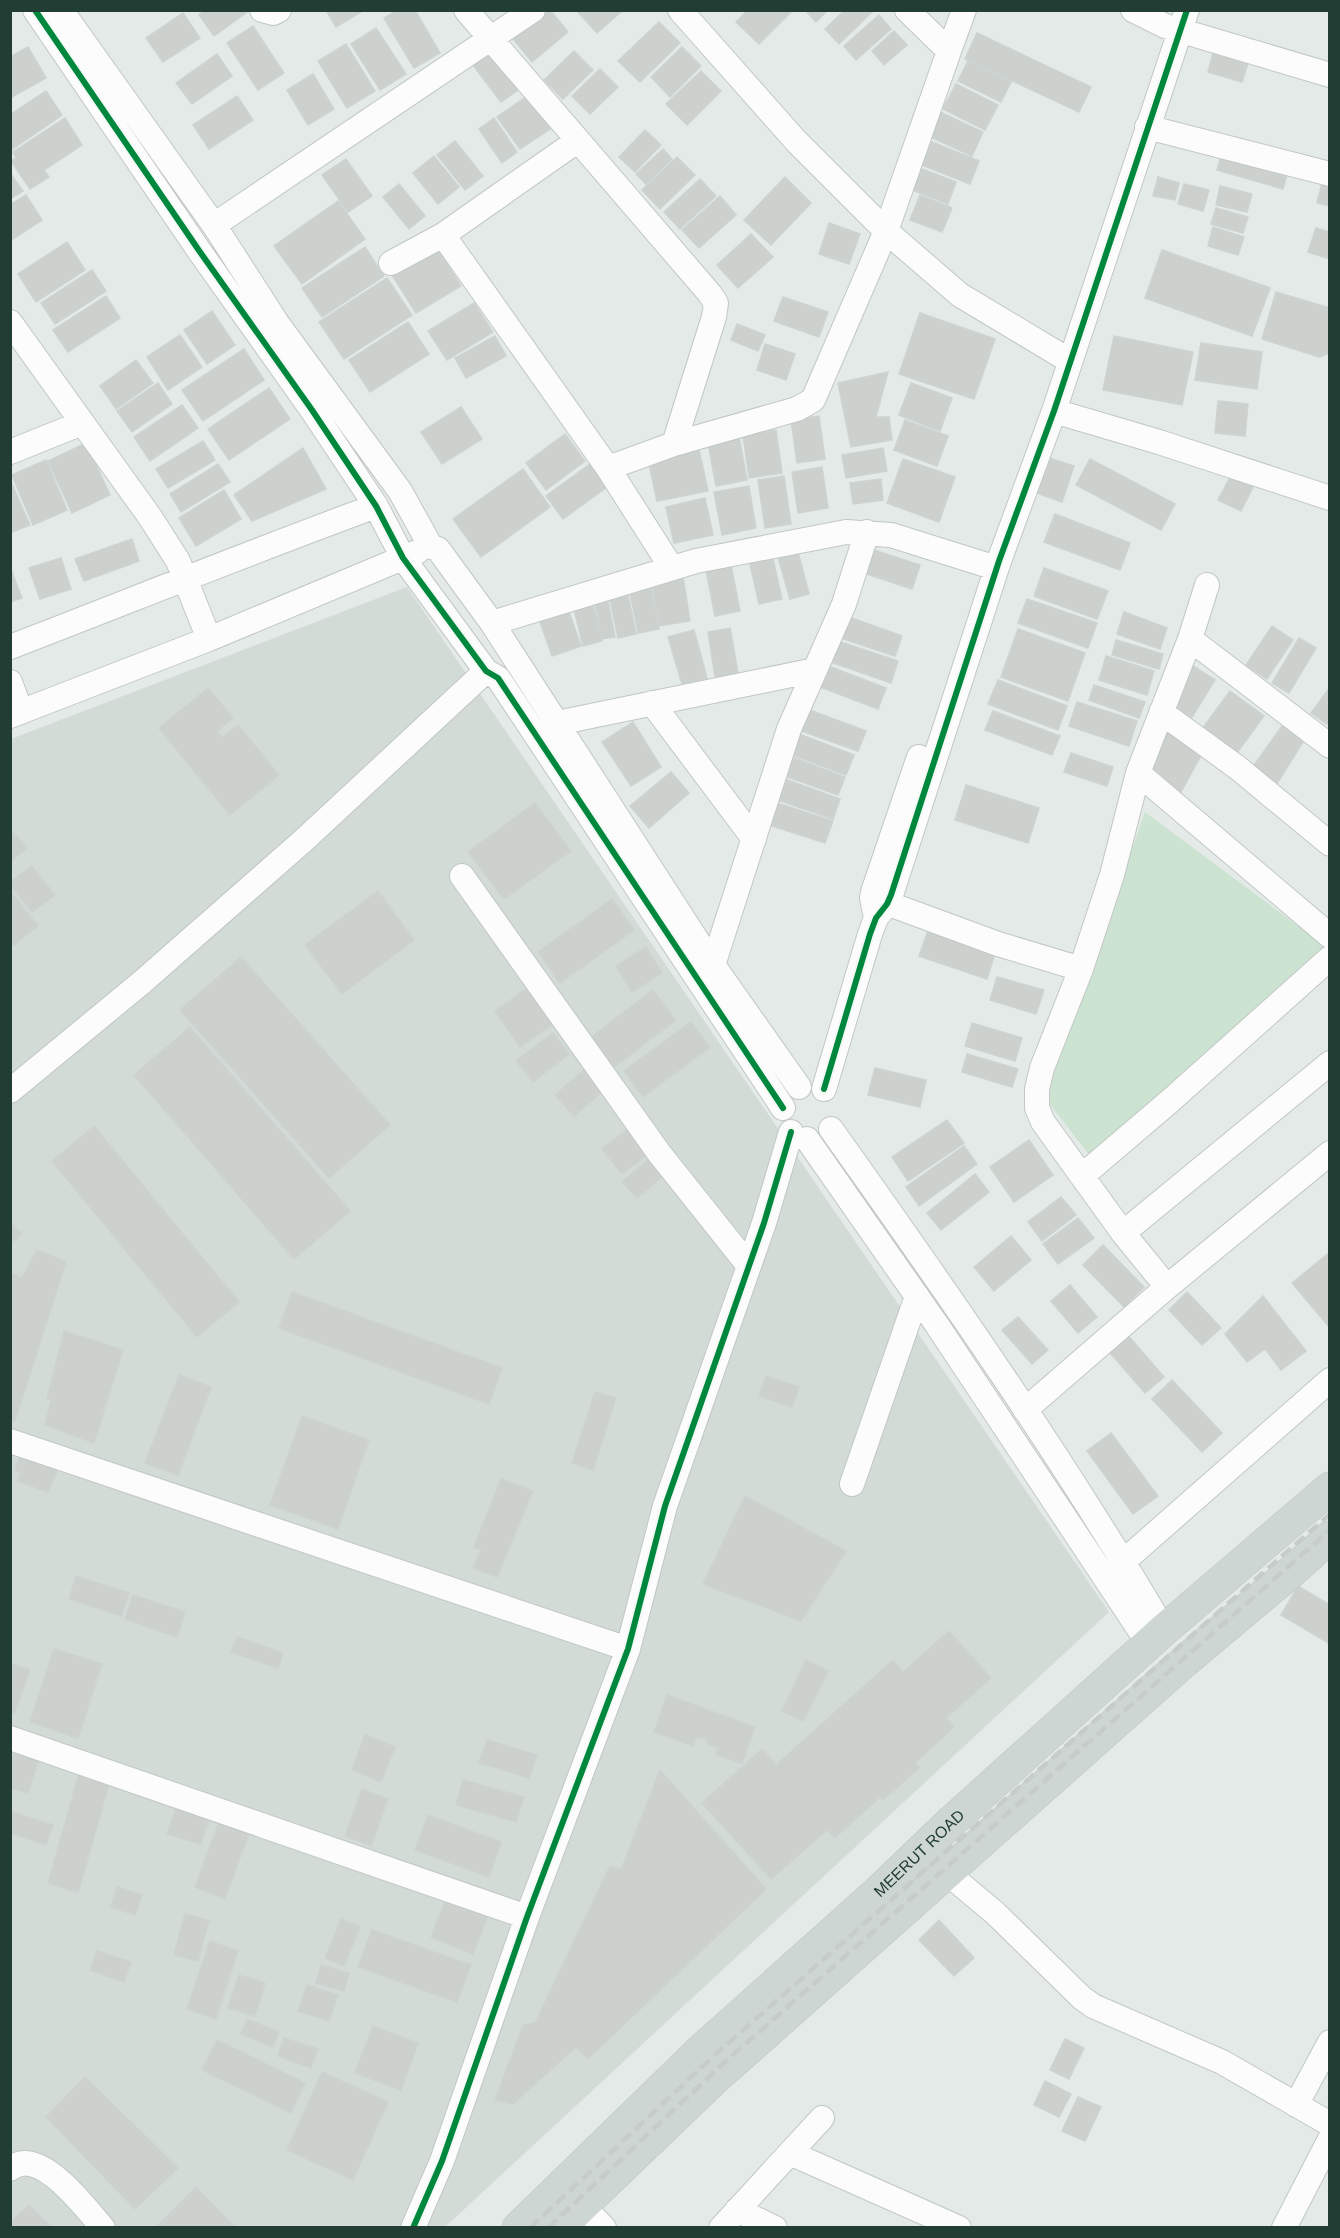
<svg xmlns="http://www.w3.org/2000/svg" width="1340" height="2238" font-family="Arial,sans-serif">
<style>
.built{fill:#d2dbd6}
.green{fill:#cde3d2}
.building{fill:#ccd1ce;stroke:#cdd3d0;stroke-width:1.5}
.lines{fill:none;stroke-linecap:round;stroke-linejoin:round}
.minor-casing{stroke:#c1c7c4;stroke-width:26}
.major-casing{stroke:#bdc6c2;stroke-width:33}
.minor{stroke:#fbfcfb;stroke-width:24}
.major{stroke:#cdd6d3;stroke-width:32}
.rail{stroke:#c7cbc9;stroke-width:4.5;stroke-dasharray:12 6;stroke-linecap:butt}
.cycleway-casing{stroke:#f3f9f5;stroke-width:10}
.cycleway{stroke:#00873e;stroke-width:6}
.labels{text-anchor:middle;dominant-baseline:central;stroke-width:5;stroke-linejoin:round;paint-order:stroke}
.street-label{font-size:16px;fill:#223d33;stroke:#f3f9f5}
</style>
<rect width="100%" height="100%" fill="#e4eae7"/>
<path class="built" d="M407,587L1109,1612L445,2227L11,2228V739Z"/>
<path class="green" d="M1145,812L1325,946L1090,1156L1045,1098Z"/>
<path class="building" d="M205,10H250L214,36L199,15Z
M326,10H360L361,12L336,27Z
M398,10H415L440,53L414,68L384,18Z
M540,10H550L568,32L532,62L510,35Z
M576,10H623L597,33Z
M748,10H793L759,44L736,22Z
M805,10H828L816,22Z
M845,10H874L839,44L825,29Z
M183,13L200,38L163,62L146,38Z
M879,15L891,29L856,60L844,46Z
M659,22L680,43L640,82L618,61Z
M253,26L284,73L258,90L227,43Z
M376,28L406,74L380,90L351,44Z
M894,31L907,45L884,65L872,51Z
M977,33L1091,87L1079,112L965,59Z
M346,44L375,91L347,108L318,61Z
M28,47L46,78L10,98V57Z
M682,47L701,66L670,97L651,77Z
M486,48L518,90L501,102L469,60Z
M574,51L593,70L563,99L544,80Z
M1213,53L1248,63L1242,82L1208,72Z
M217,54L232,76L192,104L176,83Z
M968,61L1011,82L1001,102L958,81Z
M600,69L618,87L590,114L572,96Z
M701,71L721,91L687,125L666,104Z
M313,74L334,109L308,125L287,90Z
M956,84L998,105L985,130L943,109Z
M46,91L62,115L11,150L10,115Z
M237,96L253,120L209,149L193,125Z
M527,96L550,129L520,149L497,117Z
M938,111L983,132L972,156L926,135Z
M65,118L82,145L44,170L49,177L30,189L11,161L16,158L13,152Z
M494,118L517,152L502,163L479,129Z
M645,130L661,145L635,172L619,157Z
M455,141L483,176L465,190L437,155Z
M932,142L979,161L970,184L922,165Z
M663,149L672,159L646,184L636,174Z
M1223,149L1289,167L1283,189L1217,170Z
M434,156L459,187L438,204L413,173Z
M677,157L695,175L660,209L642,190Z
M346,159L372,196L348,212L322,175Z
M922,169L956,182L948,204L913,190Z
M10,173L23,191L10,199Z
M1324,175L1330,177V206L1317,203Z
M785,177L811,203L771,245L744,220Z
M1158,177L1179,183L1175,200L1153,196Z
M700,179L716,196L680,229L664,212Z
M399,184L425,216L409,229L383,197Z
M1184,184L1209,190L1203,211L1178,204Z
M1220,186L1252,194L1247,212L1216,205Z
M26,195L42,220L10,241V205Z
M920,195L952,208L942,232L910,220Z
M720,196L736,215L699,248L682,230Z
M338,201L365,239L302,284L274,246Z
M1216,208L1248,217L1243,233L1211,224Z
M829,223L860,234L849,264L819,254Z
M1213,227L1244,237L1238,255L1208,246Z
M1316,228L1330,232V259L1308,252Z
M751,234L773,257L738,288L717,265Z
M67,242L85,270L36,302L18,274Z
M365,247L384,276L322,317L302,288Z
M437,248L461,286L416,313L392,275Z
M1162,250L1270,288L1252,336L1145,298Z
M92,270L106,291L55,324L41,303Z
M387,278L412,315L344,359L319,322Z
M1276,292L1330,308V353L1319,357L1262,339Z
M106,296L120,318L68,352L53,330Z
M783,297L828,312L819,337L774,321Z
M474,303L493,332L447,360L428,331Z
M212,311L235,345L207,364L184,330Z
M920,313L995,339L974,399L899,374Z
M408,322L429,354L370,392L349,360Z
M737,324L765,335L758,351L731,340Z
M180,335L202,367L168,390L147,357Z
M495,336L506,356L466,378L455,358Z
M1114,336L1193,352L1182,405L1103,390Z
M1201,343L1262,352L1257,389L1195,380Z
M765,344L795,354L786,380L757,370Z
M244,349L264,380L203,421L182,390Z
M136,360L153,383L116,409L100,386Z
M888,372L876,417H889L892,440L851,447L838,383Z
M158,383L172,404L132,432L117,411Z
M911,383L952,398L940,431L899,415Z
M269,388L290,419L229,460L208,429Z
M1218,401L1248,404L1245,436L1215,433Z
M182,405L198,428L150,461L134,437Z
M461,407L482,439L442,464L421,432Z
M819,416L825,459L797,463L791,420Z
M905,420L948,436L937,466L894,450Z
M776,430L782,473L749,478L743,435Z
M565,434L585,461L546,490L526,463Z
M739,437L747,480L716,486L708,443Z
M203,441L215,460L168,488L156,469Z
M86,443L110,495L72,513L48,461Z
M698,445L708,491L657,501L647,455Z
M303,448L326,489L252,521L234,495Z
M883,448L887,471L846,478L842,455Z
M1049,458L1074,466L1062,502L1037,493Z
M903,459L955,477L939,522L887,503Z
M1090,459L1175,504L1161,530L1076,485Z
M46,460L67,510L33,525L12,475Z
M218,464L230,482L181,512L170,494Z
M590,464L607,487L563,519L546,496Z
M822,467L828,508L798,513L792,472Z
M523,469L550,507L481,557L453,519Z
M1234,470L1256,481L1241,511L1218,500Z
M784,476L791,524L765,528L758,480Z
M881,479L883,500L853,504L850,483Z
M10,480L30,525L10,533Z
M749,486L756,528L722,535L714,492Z
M224,490L241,519L196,546L179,518Z
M705,498L713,535L674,543L666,507Z
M1055,514L1130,543L1120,570L1044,542Z
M132,539L139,561L84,581L75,559Z
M796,544L809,594L790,599L776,550Z
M871,549L920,565L912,589L864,573Z
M771,550L782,599L759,604L748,555Z
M61,558L71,589L40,599L29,568Z
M730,560L740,611L715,616L705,565Z
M10,567L22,598L10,602Z
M1044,568L1108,591L1097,619L1034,596Z
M683,577L690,621L659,626L652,582Z
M650,583L659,629L638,633L629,588Z
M627,590L636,634L618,638L609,594Z
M607,596L615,637L602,639L594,599Z
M1027,599L1097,623L1088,648L1018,623Z
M592,601L602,641L583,646L573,605Z
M568,609L581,646L552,656L539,619Z
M1124,612L1167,628L1160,649L1117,634Z
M843,615L902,636L895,656L835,636Z
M1272,626L1293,640L1267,679L1246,665Z
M730,628L738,673L715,677L708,632Z
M1018,629L1085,653L1068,701L1001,677Z
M694,630L707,678L682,684L668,637Z
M1299,638L1316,648L1289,693L1272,683Z
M832,639L898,661L891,683L825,660Z
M1116,640L1163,654L1159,669L1112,655Z
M1106,656L1154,671L1147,695L1099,680Z
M823,664L886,688L878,709L815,685Z
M1190,664L1215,680L1187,725L1169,710Z
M998,680L1067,706L1058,730L988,704Z
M1094,685L1145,702L1139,718L1089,700Z
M1330,687V720L1327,724L1311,713Z
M208,688L233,718L217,731L222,738L238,725L279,775L230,815L159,728Z
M1230,691L1264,716L1234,757L1199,733Z
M1077,702L1137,721L1129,746L1069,726Z
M804,708L866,731L858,751L796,729Z
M993,711L1060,736L1052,755L985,730Z
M633,722L661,767L631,786L602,742Z
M1168,725L1206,746L1180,794L1147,772Z
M1282,726L1303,742L1275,787L1252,768Z
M791,731L854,755L846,775L784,752Z
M1071,753L1113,767L1107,786L1064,772Z
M789,756L845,777L838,795L782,775Z
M671,772L689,793L649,828L630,806Z
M782,778L840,799L833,819L775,799Z
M966,785L1039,808L1028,843L955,820Z
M771,801L833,821L825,843L763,823Z
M535,803L571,851L504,899L468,852Z
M10,829L27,848L10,862Z
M32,866L55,895L32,912L10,885V882Z
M10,891L38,926L10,948Z
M378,891L414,940L342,994L305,945Z
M612,899L634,930L560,983L538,952Z
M929,928L996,950L987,979L919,956Z
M646,947L662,973L632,992L616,966Z
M241,957L390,1125L329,1178L180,1010Z
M997,977L1044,990L1036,1014L990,1000Z
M530,986L556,1022L520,1047L495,1011Z
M653,990L676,1020L613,1068L590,1038Z
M691,1022L710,1047L643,1097L624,1071Z
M972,1023L1022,1038L1015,1061L965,1046Z
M190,1027L350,1211L294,1259L134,1075Z
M553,1033L569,1054L533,1082L516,1061Z
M967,1054L1018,1069L1012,1087L962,1072Z
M875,1068L926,1080L920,1107L868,1095Z
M585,1069L604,1090L574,1116L555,1095Z
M947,1120L964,1143L908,1181L892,1157Z
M94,1126L239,1302L197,1337L52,1161Z
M628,1129L647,1155L622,1174L602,1149Z
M1029,1140L1053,1175L1014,1202L990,1167Z
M964,1146L977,1164L919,1206L906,1187Z
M649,1159L663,1176L637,1198L622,1182Z
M975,1174L989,1192L941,1230L927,1213Z
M1061,1197L1076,1215L1042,1241L1028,1222Z
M1078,1218L1094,1238L1058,1264L1043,1244Z
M10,1223L22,1234L10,1244Z
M1011,1236L1031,1260L994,1291L974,1267Z
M1103,1245L1144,1287L1124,1307L1083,1265Z
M37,1250L66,1262L15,1421L10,1419V1301L14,1295L10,1293V1272L22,1278Z
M1330,1252V1328L1292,1283Z
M1070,1285L1097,1317L1078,1333L1051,1301Z
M292,1292L502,1368L489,1404L279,1328Z
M1187,1292L1221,1328L1202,1345L1169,1310Z
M1263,1296L1306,1351L1281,1370L1265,1349L1247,1362L1225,1334Z
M1018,1317L1048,1350L1032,1364L1002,1330Z
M64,1331L123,1350L94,1443L45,1425L51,1400L47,1399Z
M1125,1332L1164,1377L1145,1393L1106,1348Z
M179,1375L211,1387L178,1475L145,1463Z
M766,1376L799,1387L792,1407L759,1396Z
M1172,1380L1222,1433L1202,1452L1152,1399Z
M595,1392L616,1398L593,1470L572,1463Z
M302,1416L369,1440L338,1529L270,1505Z
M1111,1433L1158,1496L1133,1514L1087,1451Z
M20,1456L57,1470L48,1492L18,1481L21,1473L15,1470Z
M501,1479L533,1491L497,1577L473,1568L481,1550L474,1547Z
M745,1496L846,1551L801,1621L703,1584Z
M76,1576L129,1593L121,1616L69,1599Z
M1298,1586L1330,1605V1644L1281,1615Z
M133,1595L185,1612L177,1637L125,1619Z
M949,1631L991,1678L946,1718L954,1727L915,1763L919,1768L883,1800L880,1797L835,1838L827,1830L771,1879L702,1803L762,1749L776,1765L893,1660L903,1672Z
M237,1637L283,1653L278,1668L231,1652Z
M54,1649L102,1664L78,1738L30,1722Z
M806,1660L828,1671L803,1721L782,1711Z
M10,1663L30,1670L14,1714L10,1713Z
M667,1695L755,1727L742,1764L716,1754L718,1748L707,1744L708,1740L697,1736L693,1746L654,1732Z
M365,1735L395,1747L381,1782L352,1770Z
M487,1740L537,1755L529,1778L479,1763Z
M15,1751L39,1759L28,1793L10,1788V1765Z
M660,1770L766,1889L588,2059L576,2047L513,2104L495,2100L523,2025L535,2023L610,1866L621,1870Z
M79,1774L109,1784L78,1893L48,1883Z
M463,1780L524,1797L516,1822L456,1805Z
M362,1789L388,1799L371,1846L345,1836Z
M176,1808L209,1819L201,1844L167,1834Z
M10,1811L53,1825L46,1845L10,1833Z
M428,1815L501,1842L489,1877L415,1850Z
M219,1822L249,1833L225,1899L195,1887Z
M117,1887L142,1895L135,1915L111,1907Z
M448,1894L490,1910L473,1954L431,1937Z
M185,1914L209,1920L198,1961L174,1955Z
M341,1919L360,1927L344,1966L325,1958Z
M939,1920L974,1958L954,1976L919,1940Z
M372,1930L471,1965L457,2002L358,1967Z
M210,1941L238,1951L216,2019L187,2009Z
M97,1951L131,1962L124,1982L90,1970Z
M321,1965L349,1973L344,1991L316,1983Z
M239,1975L265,1983L255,2016L228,2008Z
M307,1985L338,1995L329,2021L298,2011Z
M247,2019L279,2032L273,2047L241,2034Z
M373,2026L418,2043L401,2090L355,2073Z
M284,2038L318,2049L311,2068L278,2056Z
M1065,2039L1084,2048L1069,2079L1050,2070Z
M217,2040L305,2083L291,2113L202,2070Z
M322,2072L388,2102L353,2180L287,2150Z
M85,2077L178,2168L135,2209L46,2117Z
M1045,2081L1071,2094L1059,2117L1034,2105Z
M1078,2097L1101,2107L1085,2141L1062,2131Z
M196,2187L236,2228H155Z
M29,2205L52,2228H10V2223Z"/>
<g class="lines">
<defs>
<path id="minor" d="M35,10L200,252L312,410L376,506L403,558L486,671L498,678L783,1108
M61,10L214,225L277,323L400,491L431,547L438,549L492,623L713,965L799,1087
M262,10L273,13L279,10
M466,10L710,294L716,303L714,317L674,444
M680,10L796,141L886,231L960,295L1070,361
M1133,10L1165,26L1330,75
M949,51L964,10
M1147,127L1330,174
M214,225L533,10
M443,235L608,468L671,567
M391,263L443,235L577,141
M10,322L150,517L178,561L209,639
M1054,411L1159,442L1330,498
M10,452L82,423
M608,468L674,444L797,409L813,400L886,231L949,51L907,10
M492,623L696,561L846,532L891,535L996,568
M1190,639L1330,746
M10,647C132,600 253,551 376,506
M10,682L21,712
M652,703L754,839
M1161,712L1238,768L1330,844
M10,716L209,639L417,552
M557,723L815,670
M1138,773L1330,936
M462,876L659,1153L749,1266
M873,898L998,944L1081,969
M876,918L872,898L873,892L919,757
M713,965L789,729L844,604L867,532
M824,1089L870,934L876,918L887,904L891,895L999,561L1054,411L1187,10
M10,1091L141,983L304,840L486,671
M831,1129C947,1292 1063,1458 1164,1630
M807,1139L937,1325L1149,1644
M1082,1176L1170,1101L1330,958
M1123,1233L1330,1063
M1167,1287L1123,1233L1043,1122L1037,1108V1089L1042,1068L1081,969L1112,875L1138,773L1190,639L1207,585
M1025,1410L1167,1287L1330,1153
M10,1441L628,1649
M852,1484L917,1296
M1124,1561L1330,1380
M10,1738L527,1917
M946,1872L995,1913L1082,1998L1093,2006L1222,2062L1330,2124
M1296,2105L1330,2042
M790,2153L959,2228
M10,2169C39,2144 86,2209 103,2228
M583,2206L604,2228
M737,2210L775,2228
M413,2228L442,2161L527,1917L628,1649L665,1506L764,1223L791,1132
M721,2228L822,2118
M1284,2228L1330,2139"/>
<g id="major">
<path id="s1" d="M518,2228L699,2052L880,1890L952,1821L1164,1630L1330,1488"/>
<path d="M559,2228L712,2081L1185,1661L1291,1572L1330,1537"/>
</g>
</defs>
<use href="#minor" class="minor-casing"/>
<use href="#major" class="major-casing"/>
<use href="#minor" class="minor"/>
<use href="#major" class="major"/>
<path class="rail" d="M530,2228L717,2053L1330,1514
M548,2228L725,2062L1330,1530"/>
<defs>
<path id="cycleway" d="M35,10L200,252L312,410L376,506L403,558L486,671L498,678L783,1108
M824,1089L870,934L876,918L887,904L891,895L999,561L1054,411L1187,10
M413,2228L442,2161L527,1917L628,1649L665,1506L764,1223L791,1132"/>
</defs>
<use href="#cycleway" class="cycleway-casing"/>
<use href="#cycleway" class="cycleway"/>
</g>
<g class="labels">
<g class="street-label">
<text stroke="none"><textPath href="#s1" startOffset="549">MEERUT ROAD</textPath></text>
</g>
</g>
<rect width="1340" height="2238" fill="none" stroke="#223d33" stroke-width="24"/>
</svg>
